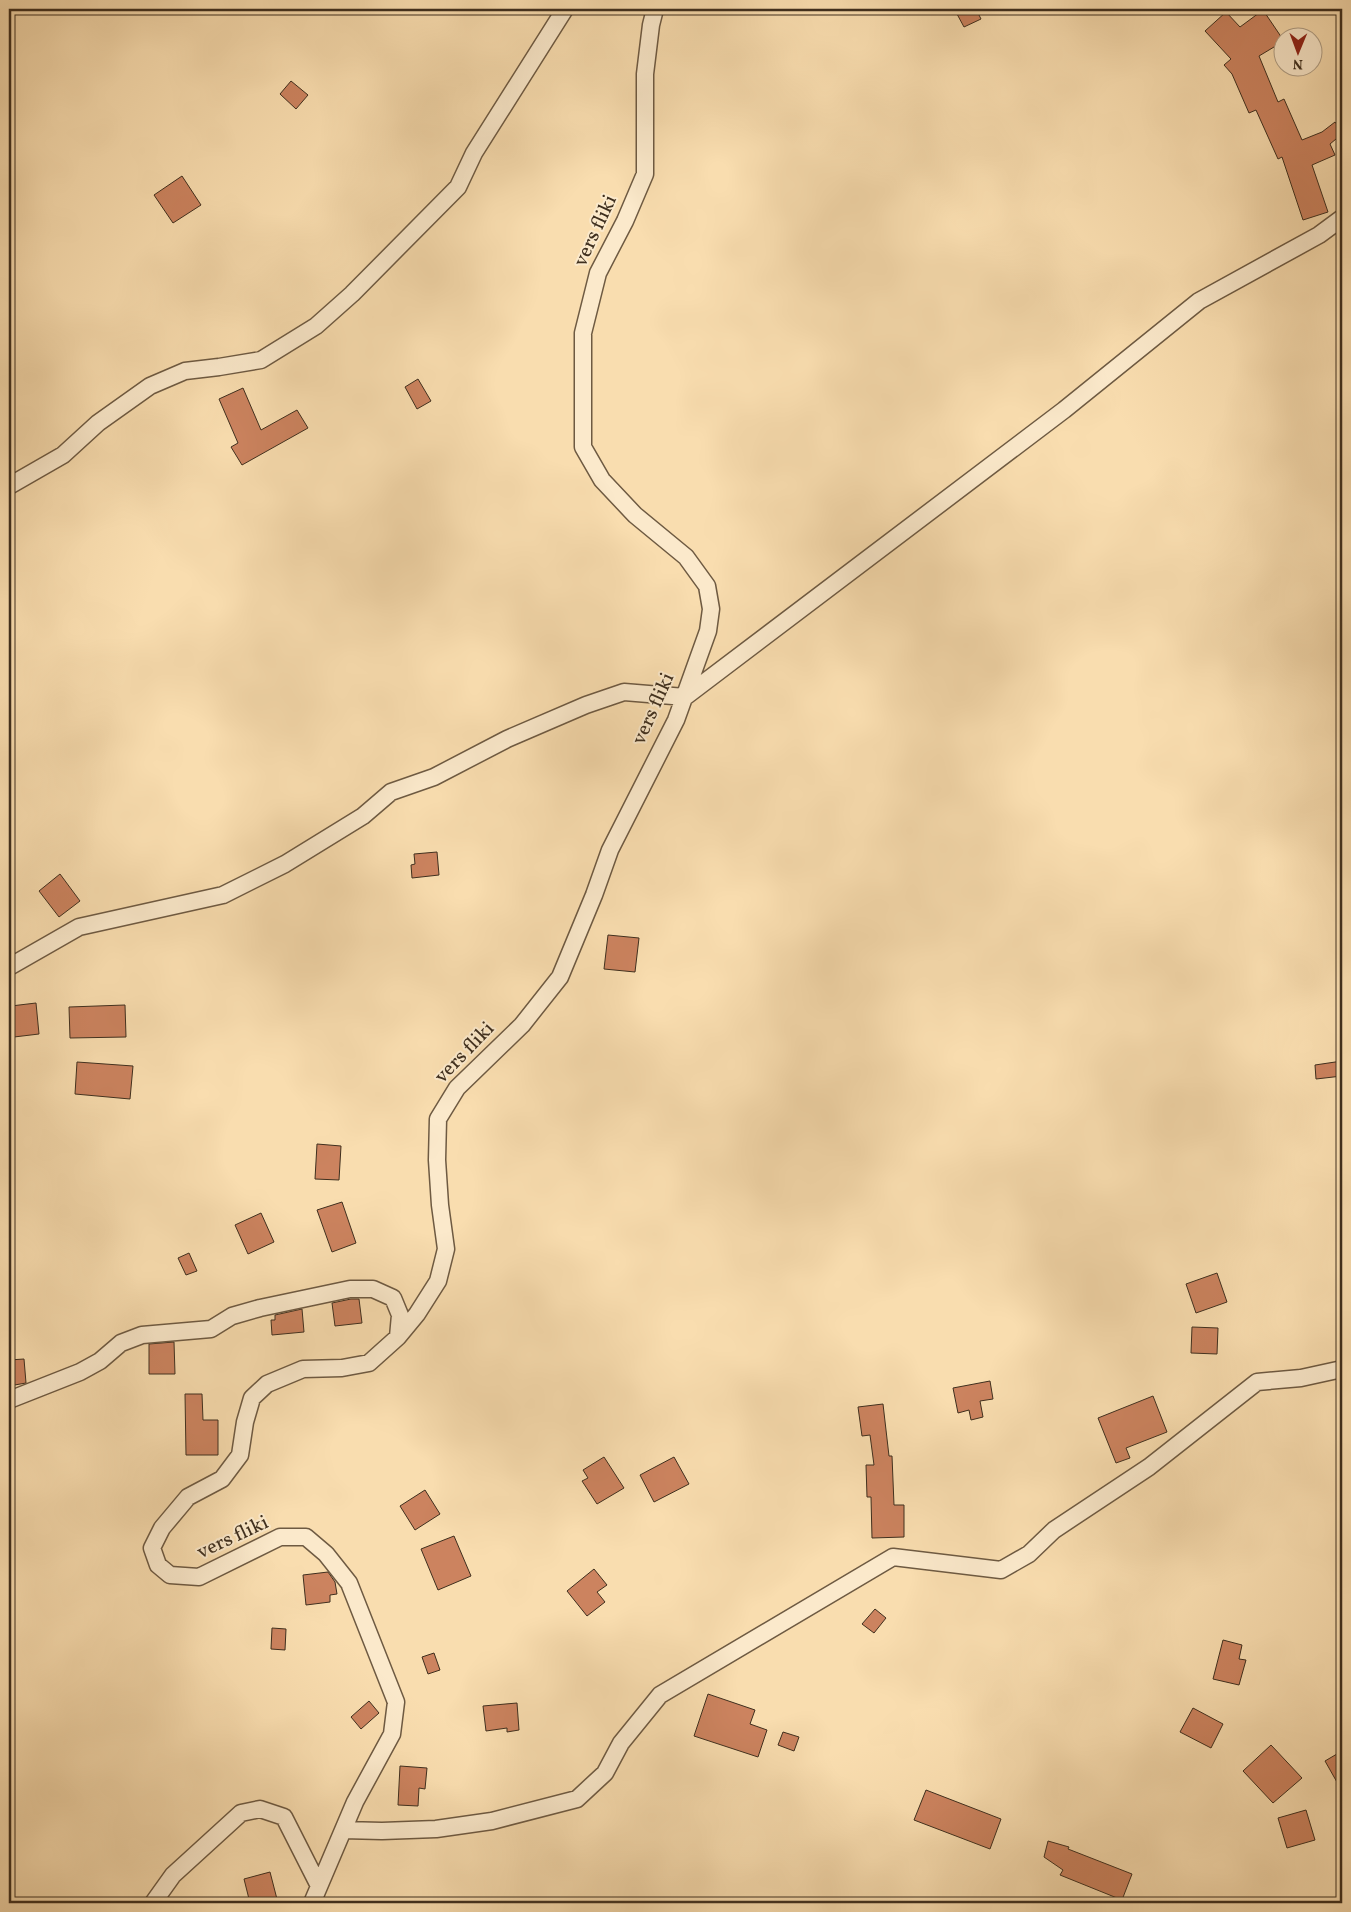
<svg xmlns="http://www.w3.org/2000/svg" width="1351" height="1912" font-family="Vollkorn,serif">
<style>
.building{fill:#cc835f;stroke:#3f2f1e}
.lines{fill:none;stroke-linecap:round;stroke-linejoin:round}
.minor-casing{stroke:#6e5a42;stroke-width:19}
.minor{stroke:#fbe9cb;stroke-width:16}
.labels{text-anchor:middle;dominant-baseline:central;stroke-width:4;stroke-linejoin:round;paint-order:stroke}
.street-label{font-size:20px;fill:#3f2f1e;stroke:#fbe9cb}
</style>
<rect width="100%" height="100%" fill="#f9ddaf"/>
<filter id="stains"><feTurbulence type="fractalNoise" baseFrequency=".004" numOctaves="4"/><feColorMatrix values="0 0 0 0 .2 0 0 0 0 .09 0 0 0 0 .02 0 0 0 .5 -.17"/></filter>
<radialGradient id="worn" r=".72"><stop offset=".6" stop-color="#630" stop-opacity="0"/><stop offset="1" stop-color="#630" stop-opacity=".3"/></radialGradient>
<path class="building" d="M968,9H976L981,19L964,27L957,14Z
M1263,10L1284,41L1259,56L1278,102L1284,99L1302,140L1322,132L1335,122L1342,131V134L1330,144L1335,155L1312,165L1328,212L1303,220L1282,157L1278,159L1256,110L1249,113L1232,74L1224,65L1231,59L1205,31L1226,12L1240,27Z
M291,81L308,95L296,109L280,94Z
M182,176L201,205L173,223L154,195Z
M418,379L431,401L417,409L405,387Z
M243,388L261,430L297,410L308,428L242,465L231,447L238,443L219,399Z
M437,852L439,875L412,878L411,865L415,864L414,854Z
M60,874L80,901L59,917L39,891Z
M608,935L639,938L635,972L604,969Z
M36,1003L39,1034L14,1037L11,1006Z
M125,1005L126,1037L70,1038L69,1007Z
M1342,1061V1076L1316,1079L1315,1065Z
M77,1062L133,1066L130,1099L75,1094Z
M317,1144L341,1146L339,1180L315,1179Z
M342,1202L356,1243L332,1252L317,1210Z
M261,1213L274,1242L248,1254L235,1225Z
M189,1253L197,1271L186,1275L178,1258Z
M1217,1273L1227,1302L1196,1313L1186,1284Z
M351,1299H359L362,1323L335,1326L332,1303Z
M302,1309L304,1332L272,1335L271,1320H275V1315Z
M1192,1327L1218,1328L1217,1354L1191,1353Z
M174,1342L175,1374H149V1344Z
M24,1359L26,1383L9,1386V1360Z
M990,1381L993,1399L980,1401L983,1417L971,1420L969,1410L958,1413L953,1388Z
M185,1394H202L203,1420H218V1455H186Z
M1153,1396L1167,1432L1126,1448L1130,1458L1116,1463L1098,1418Z
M883,1404L889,1456H892L894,1505H904V1537L872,1538L871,1497H867L866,1465H874L870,1435L862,1436L858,1407Z
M604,1457L624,1488L597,1504L582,1481L588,1478L583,1470Z
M674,1457L689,1484L654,1502L640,1475Z
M425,1490L440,1514L415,1530L400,1506Z
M454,1536L471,1576L438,1590L421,1549Z
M594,1569L607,1585L597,1592L605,1602L587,1616L567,1591Z
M328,1572L335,1582L337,1594L330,1595V1602L306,1605L303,1575Z
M875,1609L886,1618L874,1633L862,1624Z
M272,1628L286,1629L285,1650L271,1649Z
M1223,1640L1242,1645L1239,1659L1246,1660L1239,1685L1213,1679Z
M434,1653L440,1670L428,1674L422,1657Z
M708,1694L755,1710L750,1724L767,1730L758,1757L694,1736Z
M369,1701L379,1713L361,1729L351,1717Z
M517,1703L519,1730L507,1732V1728L486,1731L483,1706Z
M1193,1708L1223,1724L1211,1748L1180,1732Z
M783,1732L799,1737L794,1751L778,1745Z
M1271,1745L1302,1778L1273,1803L1243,1771Z
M1342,1751V1791L1325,1761Z
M400,1766L427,1768L425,1789L419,1788L418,1806L398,1805Z
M926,1790L1001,1819L990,1849L914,1820Z
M1306,1810L1315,1840L1287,1848L1278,1818Z
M1048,1841L1069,1847L1068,1849L1132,1874L1122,1900L1060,1875L1063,1870L1044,1857Z
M270,1872L278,1903H250L244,1879Z"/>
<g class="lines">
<defs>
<path id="minor" d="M9,486L63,455L98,423L150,386L185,371L219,367L261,360L316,326L352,294L458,187L474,153L565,9
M9,967L79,927L223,895L285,864L363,816L391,792L434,777L507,739L586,705L624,692L685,697L1064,410L1199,301L1319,235L1342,218
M9,1400L80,1372L100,1361L121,1343L142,1335L211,1329L232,1316L260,1308L350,1289H373L393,1298L400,1315L398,1337
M343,1830L382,1831L436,1829L492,1821L577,1799L605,1773L621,1743L660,1695L893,1557L1001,1570L1029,1554L1054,1530L1149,1467L1257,1382L1301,1378L1342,1369
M153,1903L173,1875L241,1813L260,1809L284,1817L319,1886
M312,1903L355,1802L392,1734L396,1702L349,1583L326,1554L306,1537H280L199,1577L170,1575L158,1565L152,1548L162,1528L188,1497L222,1479L240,1455L245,1422L252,1398L267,1384L303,1369L342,1368L369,1363L398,1337L417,1314L438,1281L446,1249L440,1205L437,1160L438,1119L457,1088L522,1025L560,977L594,895L610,850L676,720L708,631L711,609L707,586L686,557L635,515L602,480L583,447V333L598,273L625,221L645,174V74L651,25L655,9"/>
</defs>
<use href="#minor" class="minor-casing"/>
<use href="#minor" class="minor"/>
</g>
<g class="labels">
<g class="street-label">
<text transform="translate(596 231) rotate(-65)">vers fliki</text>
<text transform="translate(654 709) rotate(-66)">vers fliki</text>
<text transform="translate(465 1053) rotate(-46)">vers fliki</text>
<text transform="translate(233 1538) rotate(-25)">vers fliki</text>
</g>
</g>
<rect width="1351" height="1912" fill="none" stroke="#f9ddaf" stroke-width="30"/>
<rect x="10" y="10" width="1331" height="1892" fill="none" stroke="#3f2f1e" stroke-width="2.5"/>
<rect x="15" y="15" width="1321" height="1882" fill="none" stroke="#3f2f1e"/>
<g transform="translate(1298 52) rotate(181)"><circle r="24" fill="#fbe9cb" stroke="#b09f86"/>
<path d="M0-4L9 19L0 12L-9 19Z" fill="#8f2418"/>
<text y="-8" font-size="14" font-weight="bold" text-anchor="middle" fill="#3f2f1e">N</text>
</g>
<rect width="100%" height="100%" filter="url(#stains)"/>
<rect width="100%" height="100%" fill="url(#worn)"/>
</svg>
